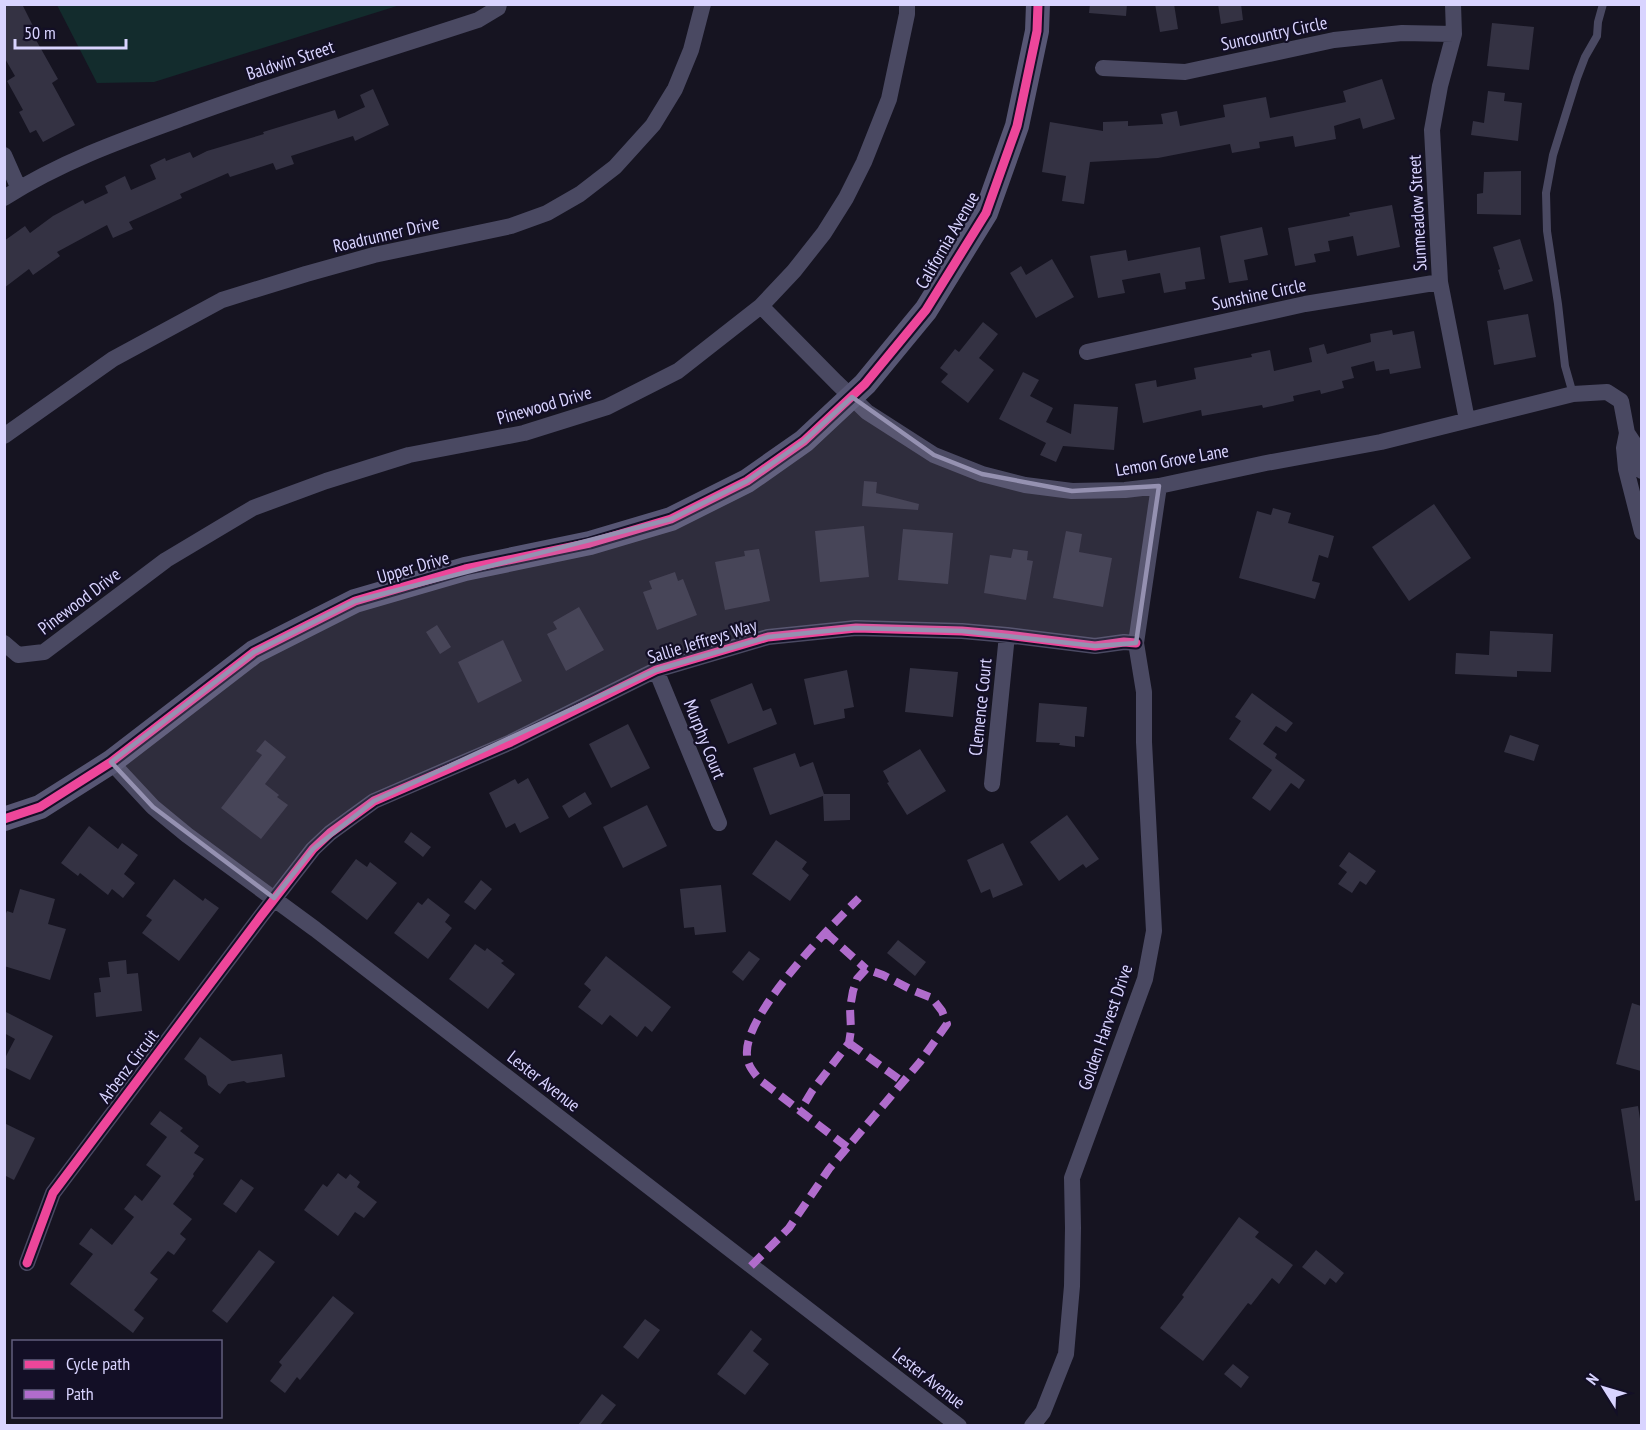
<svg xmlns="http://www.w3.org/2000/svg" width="1646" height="1430" font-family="'PT Sans Narrow',sans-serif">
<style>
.green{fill:#132c2d}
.building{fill:#343243}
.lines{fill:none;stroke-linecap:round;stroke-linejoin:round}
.lane{stroke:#4a4962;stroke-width:8}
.street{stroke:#4a4962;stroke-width:16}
.secondary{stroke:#575674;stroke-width:24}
.quiet{stroke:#b06ccc;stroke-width:8;stroke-dasharray:15 8;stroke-linecap:butt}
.cycleway-casing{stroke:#130f26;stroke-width:13}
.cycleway{stroke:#ed469a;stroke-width:9}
.marked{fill:#9591b1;fill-opacity:0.2;stroke:#9591b1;stroke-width:4.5;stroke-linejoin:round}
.labels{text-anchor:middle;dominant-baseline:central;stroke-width:4.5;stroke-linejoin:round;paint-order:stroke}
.street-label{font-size:18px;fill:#d9d4ff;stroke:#130f26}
</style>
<rect width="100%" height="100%" fill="#161421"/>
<path class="green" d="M57,5H400L154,82L97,83Z"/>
<path class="building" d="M4,4H22L39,38L36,40L58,79L52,83L75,125L43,142L36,130L30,133L19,112L23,110L7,81L15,76L4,57Z
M1090,4H1127L1126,16L1089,13Z
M1155,4H1174L1178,29L1160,32Z
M1218,4H1241L1243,20L1221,24Z
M1492,23L1534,27L1529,70L1487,66Z
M1382,79L1395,119L1363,129L1360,118L1334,126L1336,139L1295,147L1293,136L1259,142L1260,148L1232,153L1230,144L1158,158L1090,162L1084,204L1062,201L1066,176L1042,172L1050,122L1103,131V122L1128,121V126L1163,124L1161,114L1177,111L1180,126L1225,117L1223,105L1266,97L1270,118L1346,102L1343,91Z
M373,89L389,125L355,141L353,136L291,156L294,164L276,170L273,163L230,177L228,173L180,194L182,198L129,222L133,229L113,238L107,225L57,252L60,256L33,275L29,269L4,288V241L25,226L30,233L53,216L83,200L85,204L108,193L105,186L125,176L131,190L156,179L150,165L165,158L166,161L190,152L193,158L207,151L264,134L263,132L335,110L338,119L365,107L360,95Z
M1488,91L1505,93L1504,101L1522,103L1518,141L1471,135L1473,121L1484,123Z
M1521,171V215L1477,214V194L1483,193L1484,172Z
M1392,205L1400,247L1357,256L1353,236L1328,241L1330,251L1314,254L1316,262L1295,266L1288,228L1350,216L1349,213Z
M1262,227L1268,255L1244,260L1248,280L1229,283L1220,236Z
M1520,239L1533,281L1504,290L1498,270L1500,269L1493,247Z
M1200,247L1205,279L1185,282L1186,289L1164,293L1160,273L1122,280L1125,293L1098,298L1090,256L1126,250L1128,261Z
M1052,259L1074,297L1036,318L1010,273L1021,266L1026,275Z
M1528,314L1536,357L1494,365L1487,321Z
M983,322L998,334L979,358L994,370L968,403L941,382L948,374L940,368L955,349L959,352Z
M1392,330L1393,335L1414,331L1421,368L1390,374L1389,369L1376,371L1374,361L1351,367L1354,378L1342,381L1344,388L1321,394L1320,390L1293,396L1294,401L1263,408L1262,405L1202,416L1201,410L1143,423L1135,384L1156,380L1157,387L1196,379L1194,368L1252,357L1251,354L1270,350L1274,371L1312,362L1309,348L1324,344L1327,354L1371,342L1370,334Z
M1023,372L1039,380L1030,396L1053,408L1046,422L1071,434L1074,404L1118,407L1114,450L1063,446L1056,462L1040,455L1046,443L999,419Z
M864,481L877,482L876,493L919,504L918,510L862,506Z
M1434,504L1471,558L1409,601L1372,547Z
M1273,508L1291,513L1288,523L1334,536L1328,558L1319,555L1312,581L1320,583L1315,599L1239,578L1257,511L1271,515Z
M864,526L869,577L820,582L815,531Z
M903,529L953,533L948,584L898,580Z
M1066,531L1082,534L1079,552L1112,558L1103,607L1053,598Z
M759,549L770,601L725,610L715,562L745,556L744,551Z
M1013,549L1028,551L1027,560L1033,561L1026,600L984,593L990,555L1011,558Z
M675,572L678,581L683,579L697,615L657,630L643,592L652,589L649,581Z
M579,607L604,650L566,671L547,634L557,629L553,622Z
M437,625L451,647L440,654L426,632Z
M1490,631L1553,634L1551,672L1517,671V677L1455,674L1456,653L1489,655Z
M503,640L522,681L478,703L458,662Z
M910,668L958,672L953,717L905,712Z
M847,670L854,707L844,709L845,718L814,725L804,679Z
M752,683L763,711L771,708L777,724L728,744L710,700Z
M1252,693L1293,723L1286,732L1276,726L1263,744L1277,754L1275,758L1305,780L1299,789L1291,783L1270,811L1252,798L1272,770L1229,739L1241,721L1235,717Z
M1039,703L1087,707L1084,737L1075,736V747L1059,745L1060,743L1036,742Z
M628,724L650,768L611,788L589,744Z
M1510,735L1539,745L1534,761L1504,752Z
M265,740L286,757L265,784L279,795L277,797L288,805L261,839L221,808L262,755L256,751Z
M920,749L946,791L907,815L887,783L889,782L883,771Z
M795,753L800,767L813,762L824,794H850V820L824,821L823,796L770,815L753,768Z
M528,778L549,818L520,833L515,823L506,828L489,793L515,779L518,784Z
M585,792L592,804L569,818L562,806Z
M647,805L667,846L623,868L603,827Z
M1067,815L1099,859L1086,868L1083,864L1059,881L1030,842Z
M89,826L118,849L122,843L138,855L124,874L135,883L123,898L112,889L108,895L80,873L78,876L61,863Z
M411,832L431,847L423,857L404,842Z
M776,840L807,862L802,869L809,875L790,901L752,874Z
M1003,843L1023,885L993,898L990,889L981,893L967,860Z
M1349,852L1376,871L1366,885L1360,881L1352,893L1338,884L1347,872L1339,866Z
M356,859L367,867L370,862L397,883L367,920L331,892Z
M174,879L203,901L205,898L219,908L179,961L142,933L152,920L146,916Z
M481,880L492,889L475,910L464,902Z
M721,885L726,932L695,935L694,927L684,928L680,889Z
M20,889L55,899L48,924L66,929L50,980L4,966V918L7,911L13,913Z
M428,898L450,915L445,922L452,928L428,959L394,933L418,902L422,905Z
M898,940L926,962L915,976L887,953Z
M475,944L485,951L487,948L504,961L501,963L515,974L488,1009L449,979Z
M749,951L760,959L743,981L732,972Z
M606,956L671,1007L652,1032L645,1026L637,1037L610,1015L602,1025L578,1007L591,990L584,984Z
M126,960L127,974L138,973L142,1011L96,1017L94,993L101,992L99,978L110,977L108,962Z
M1632,1003L1641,1006V1071L1616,1064Z
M4,1011L53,1036L30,1080L4,1067V1060L15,1039L4,1033Z
M200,1037L232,1061L282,1054L285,1077L247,1083L244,1081L228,1084L220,1094L208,1085L206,1076L184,1059Z
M1638,1106L1641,1125V1200L1635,1201L1621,1109Z
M160,1111L183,1128L180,1131L199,1146L194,1153L204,1159L193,1174L194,1176L173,1204L192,1219L180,1234L186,1239L174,1255L168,1251L150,1273L158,1279L134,1310L144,1318L133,1333L70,1284L93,1254L79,1244L91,1228L112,1245L134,1217L124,1209L135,1195L142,1201L161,1176L146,1165L167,1137L150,1124Z
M4,1123L35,1138L14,1180L4,1175Z
M338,1173L346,1179L350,1174L360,1182L357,1187L377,1202L364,1218L355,1212L338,1236L304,1210L323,1184L327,1187Z
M241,1179L254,1188L236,1213L223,1204Z
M1239,1217L1259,1232L1255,1237L1293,1265L1279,1284L1272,1278L1251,1305L1248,1303L1203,1361L1160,1328L1184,1297L1182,1295Z
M259,1250L275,1262L227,1323L212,1311Z
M1316,1250L1344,1273L1336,1283L1330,1278L1325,1285L1302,1267Z
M333,1296L354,1313L300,1380L297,1377L285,1393L270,1381L282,1365L279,1362Z
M645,1319L660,1330L638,1359L623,1347Z
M751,1330L762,1339L753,1351L769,1364L745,1395L717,1374Z
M1233,1364L1249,1377L1241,1388L1224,1374Z
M602,1394L616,1405L600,1425H578Z"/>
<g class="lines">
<path class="lane" d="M1573,394L1565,366L1558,304L1547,231L1546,193L1553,155L1577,78L1585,57L1597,36L1598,22L1603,4"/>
<path class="street" d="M1453,4L1454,34L1440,86L1432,130L1440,282L1467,420
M1103,68L1185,72L1334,40L1402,33L1454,34
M4,155L19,189
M4,198C60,162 122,140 183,118C281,82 380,52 478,20L498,8L499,4
M761,306L836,382L867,412L934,455L982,474L1025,485L1072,491L1125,490L1159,486L1266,463L1381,442L1573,394L1607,392L1621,401L1627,433L1624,448L1626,469L1642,532
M1087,352L1305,304L1440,282
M1627,433L1635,445L1642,471
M4,436L113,359L222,300L306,274L374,255L511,226L547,213L580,194L615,167L653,125L675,89L691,50L703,4
M4,643L18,655L44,652L166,560L253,508L326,481L409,455L524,433L607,407L678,371L761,306L794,271L824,233L846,198L864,162L889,99L907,14V4
M656,670L719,823
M111,762L153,807L187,835L315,929L959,1426
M992,784L1007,635
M27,1263L53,1193L261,916L313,849L330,833L374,801L511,742L656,670L768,637L856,628L962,631L1007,635L1095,646L1124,642L1136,643
M1032,1426L1043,1412L1066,1354L1072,1286L1073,1228L1072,1178L1145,979L1154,931L1144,742V692L1136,643L1159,486"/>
<path class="secondary" d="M4,819L40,807L111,762L254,652L355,601L465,569L590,543L671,519L747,481L804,441L865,384L926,310L986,213L1017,126L1037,31L1038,4"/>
<path class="quiet" d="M825,932L866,969
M849,1043L903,1082
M847,1147L760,1080C754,1073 747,1065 747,1055C743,1015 830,927 859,898
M751,1266L789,1228L829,1169L920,1062L947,1024L942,1011L932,998L912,990L883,975L866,969L857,979L853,991L850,1008L851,1030L849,1043L812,1091L800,1111"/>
<defs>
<path id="cycleway" d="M4,819L40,807L111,762L254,652L355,601L465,569L590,543L671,519L747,481L804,441L865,384L926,310L986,213L1017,126L1037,31L1038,4
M27,1263L53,1193L261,916L313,849L330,833L374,801L511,742L656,670L768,637L856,628L962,631L1007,635L1095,646L1124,642L1136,643"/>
</defs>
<use href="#cycleway" class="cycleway-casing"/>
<use href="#cycleway" class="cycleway"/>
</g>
<path class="marked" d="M852,397L934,455L982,474L1072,491L1159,486L1136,643L1095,646L962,631L856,628L768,637L656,670L374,801L313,849L274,898L153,807L111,762L254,652L355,601L671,519L747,481L804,441Z"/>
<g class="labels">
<g class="street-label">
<text transform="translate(1274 33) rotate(-12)">Suncountry Circle</text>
<text transform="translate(290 60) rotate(-18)">Baldwin Street</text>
<text transform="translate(1417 213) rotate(-93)">Sunmeadow Street</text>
<text transform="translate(386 234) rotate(-13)">Roadrunner Drive</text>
<text transform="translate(947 240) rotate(-60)">California Avenue</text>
<text transform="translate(1259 294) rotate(-12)">Sunshine Circle</text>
<text transform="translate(544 405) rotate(-16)">Pinewood Drive</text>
<text transform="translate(1172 460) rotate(-10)">Lemon Grove Lane</text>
<text transform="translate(413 567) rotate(-16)">Upper Drive</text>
<text transform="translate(79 601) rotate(-37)">Pinewood Drive</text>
<text transform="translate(702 641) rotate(-17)">Sallie Jeffreys Way</text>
<text transform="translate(980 707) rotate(-84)">Clemence Court</text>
<text transform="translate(705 739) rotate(68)">Murphy Court</text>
<text transform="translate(1105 1027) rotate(-71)">Golden Harvest Drive</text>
<text transform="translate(128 1066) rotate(-53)">Arbenz Circuit</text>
<text transform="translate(544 1081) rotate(38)">Lester Avenue</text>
<text transform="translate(929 1378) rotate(38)">Lester Avenue</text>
</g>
</g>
<rect width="1646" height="1430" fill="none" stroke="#d9d4ff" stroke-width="12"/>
<rect x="12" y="1340" width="210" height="78" fill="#130f26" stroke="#625e7d" stroke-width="1.5"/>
<rect x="24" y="1360" width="30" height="9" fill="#ed469a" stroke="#625e7d" stroke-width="1.5"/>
<text x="66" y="1370" font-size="18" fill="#d9d4ff">Cycle path</text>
<rect x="24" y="1390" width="30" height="9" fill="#b06ccc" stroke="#625e7d" stroke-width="1.5"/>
<text x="66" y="1400" font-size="18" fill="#d9d4ff">Path</text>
<g transform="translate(1604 1388) rotate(307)" stroke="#130f26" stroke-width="4.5" paint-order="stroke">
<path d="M0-4.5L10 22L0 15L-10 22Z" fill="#d9d4ff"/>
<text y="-9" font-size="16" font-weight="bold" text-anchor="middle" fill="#d9d4ff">N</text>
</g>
<path d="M15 39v9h111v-9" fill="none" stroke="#d9d4ff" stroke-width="3"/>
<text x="24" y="39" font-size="18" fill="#d9d4ff" stroke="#130f26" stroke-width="4.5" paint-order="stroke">50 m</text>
</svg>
